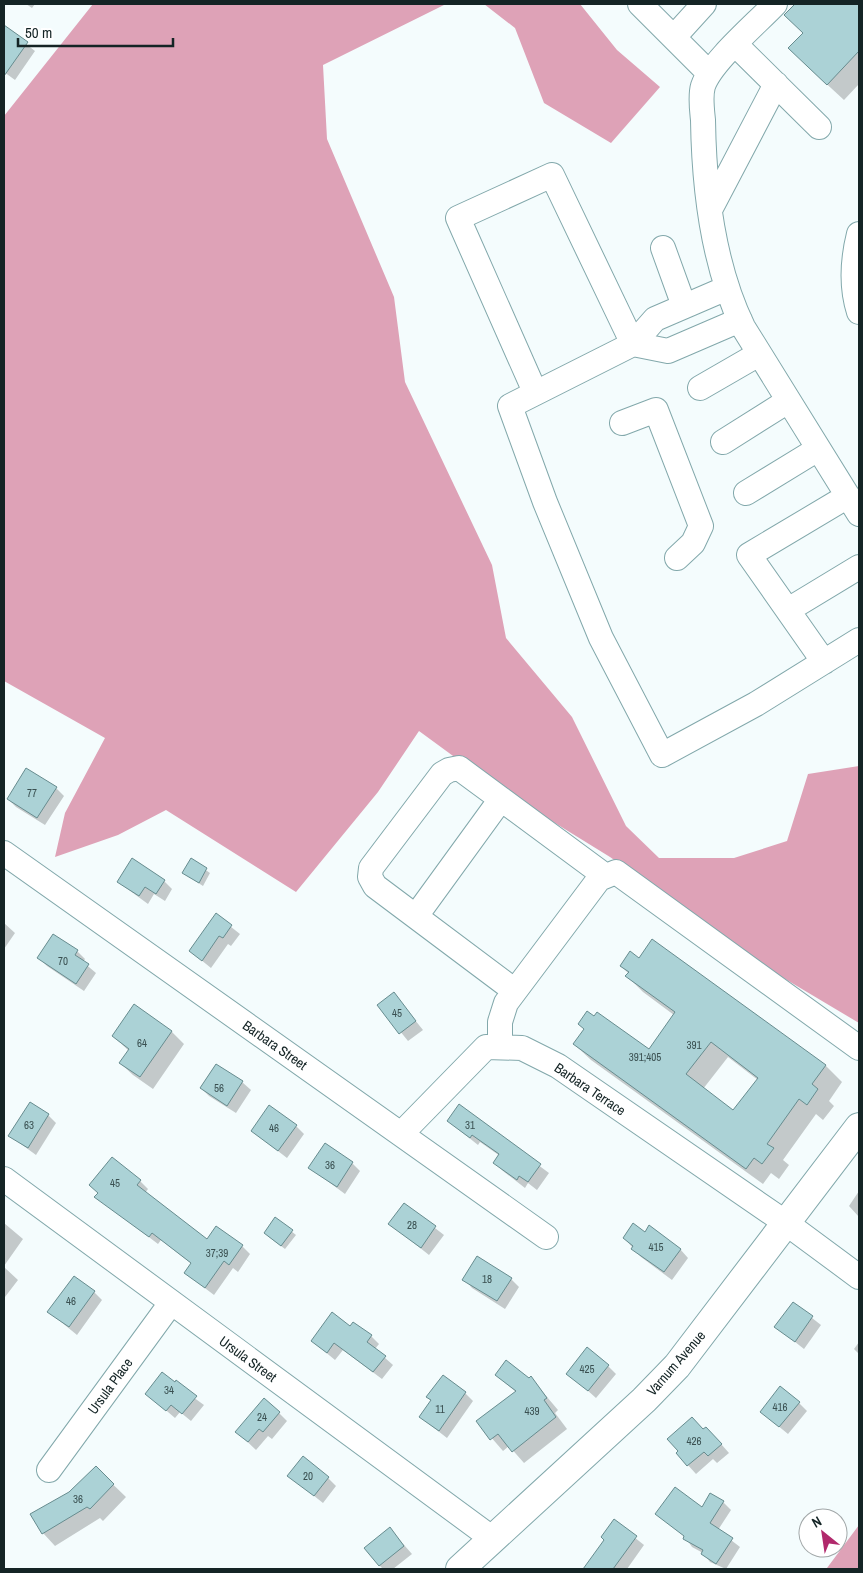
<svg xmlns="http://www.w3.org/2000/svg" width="863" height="1573" font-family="'Archivo Narrow',sans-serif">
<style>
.forest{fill:#dea2b7}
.shadow{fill:#0003;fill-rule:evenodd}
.building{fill:#abd2d6;stroke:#678c8f;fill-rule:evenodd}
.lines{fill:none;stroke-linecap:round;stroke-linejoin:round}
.minor-casing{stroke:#82a8ab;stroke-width:26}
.major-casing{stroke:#82a8ab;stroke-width:30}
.minor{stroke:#fff;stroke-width:24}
.major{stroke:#fff;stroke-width:28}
.labels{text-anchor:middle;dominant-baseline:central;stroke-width:4;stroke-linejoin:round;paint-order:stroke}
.number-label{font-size:11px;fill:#3a5051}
.street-label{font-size:14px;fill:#142425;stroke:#fff}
</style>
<rect width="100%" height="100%" fill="#f4fcfd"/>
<path class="forest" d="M93,4H446L323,65L327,139L394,297L405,382L492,565L506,638L572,717L626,826L659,858H734L787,841L808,774L859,766V1023L765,967L610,857L490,783L419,731L378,792L296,892L166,810L118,835L55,857L65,813L105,738L4,681V116Z
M484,4H580L617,50L660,87L611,143L544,103L515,28Z
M859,1525V1569H827V1568Z"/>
<path class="shadow" d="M26,4H35L32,8Z
M797,4H859V84L844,100L806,65L804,33L786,15Z
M4,27L35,51L15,80L4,72Z
M56,788L64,796L45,825L16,807L8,799Z
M191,860L210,873L203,886L183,873Z
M164,881L172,889L165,901L154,894L148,904L118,882Z
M216,915L240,934L231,946L228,944L211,968L190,951Z
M4,923L15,933L4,949Z
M652,941L826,1066L842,1082L829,1101L834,1106L823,1120L816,1114L783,1160L789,1165L779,1179L771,1173L763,1184L591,1060L574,1044L649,1051L674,1015L643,992L627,976L629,974L621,966L639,959ZM728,1057L758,1080L733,1112L703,1089Z
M77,951L85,959L83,962L96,973L84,991L47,966L39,958Z
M394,994L423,1030L408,1041L379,1005Z
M134,1006L172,1032L184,1044L153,1089L133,1075L120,1063L129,1051L113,1036Z
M216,1065L242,1082L251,1090L236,1113L209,1096L201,1088Z
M459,1106L549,1173L537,1190L528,1183L525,1188L503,1171L495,1163L500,1156L480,1142L478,1145L448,1121Z
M48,1115L56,1123L36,1155L10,1136Z
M296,1126L304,1134L287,1158L252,1131Z
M352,1163L360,1171L345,1194L310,1168Z
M140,1181L148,1189L145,1193L207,1241L242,1246L250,1254L238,1272L233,1268L214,1295L185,1273L192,1264L161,1240L158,1244L96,1197Z
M859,1191V1217L849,1206Z
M404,1204L444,1235L429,1255L390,1224Z
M276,1219L296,1235L285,1249L269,1237Z
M4,1223L23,1239L4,1266Z
M645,1233L680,1249L688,1258L672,1280L641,1257L624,1238Z
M4,1267L18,1280L5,1297L4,1296Z
M464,1279H511L519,1287L505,1309L472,1288Z
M94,1292L102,1300L77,1335L49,1312Z
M793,1303L821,1325L804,1349L776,1327Z
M350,1327L371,1336L379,1344L375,1349L393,1365L382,1379L343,1350L335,1360L312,1341Z
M859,1342V1354L854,1349Z
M608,1366L616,1374L596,1398L568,1373Z
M496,1375L531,1378L558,1410L555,1413L567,1429L524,1463L509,1446L503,1451L477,1421L516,1392Z
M175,1384L204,1405L191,1421L180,1412L175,1418L147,1394Z
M465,1393L473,1401L447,1438L420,1417L432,1402L427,1397Z
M799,1403L807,1411L788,1434L761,1412Z
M279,1413L287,1421L272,1439L268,1436L256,1450L237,1432Z
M703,1430L714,1436L729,1453L717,1463L713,1459L696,1474L677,1453Z
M96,1468L126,1497L103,1521L100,1518L55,1546L43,1533L69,1493Z
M289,1476L328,1478L336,1486L323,1503Z
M723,1502L731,1510L718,1530L740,1547L726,1569L710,1562L703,1553L692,1547L685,1537L657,1514L702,1509Z
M614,1521L644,1545L627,1569H584L605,1540Z
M390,1529L412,1554L393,1569H383L379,1565Z"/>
<path class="building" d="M795,4H859V51L827,85L788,48L803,33L784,15Z
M4,25L28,42L4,76Z
M26,768L57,787L37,818L7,799Z
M132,858L165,880L156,894L145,887L139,896L117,882Z
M191,858L207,868L199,883L182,873Z
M216,913L232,925L223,938L219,936L202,961L189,951Z
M53,934L78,950L75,955L89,964L76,984L37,958Z
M652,939L826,1065L812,1084L818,1089L807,1105L799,1099L767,1144L774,1148L762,1164L754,1158L746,1169L573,1044L584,1029L578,1024L587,1011L594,1016L597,1012L649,1049L675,1012L625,976L629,972L620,966L630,951L639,958ZM711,1042L758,1078L733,1110L686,1074Z
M394,992L416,1021L399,1034L377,1005Z
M134,1004L172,1031L140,1077L119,1063L129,1049L112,1036Z
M216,1064L243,1081L227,1106L200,1088Z
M30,1102L49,1114L28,1148L8,1136Z
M459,1104L541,1164L528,1182L519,1176L517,1180L493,1163L499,1154L472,1135L470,1138L447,1121Z
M269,1105L297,1125L278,1151L251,1131Z
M325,1143L353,1162L337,1187L308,1168Z
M112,1157L141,1180L137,1185L207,1239L216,1226L243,1245L229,1265L224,1261L205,1288L184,1273L191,1263L152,1233L149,1237L94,1197L98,1193L89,1185Z
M404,1203L436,1226L421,1248L388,1224Z
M275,1217L293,1230L281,1246L264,1233Z
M633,1223L645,1232L649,1225L681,1249L664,1272L631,1249L633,1246L623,1238Z
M477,1256L512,1278L497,1301L462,1280Z
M74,1276L95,1291L69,1327L47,1312Z
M793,1302L813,1316L795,1342L774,1327Z
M332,1312L350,1326L353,1322L372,1335L367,1342L386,1356L373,1372L334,1343L327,1353L311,1341Z
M587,1347L609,1365L588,1391L566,1374Z
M506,1360L529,1378L531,1376L547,1398L544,1400L556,1417L512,1452L498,1434L490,1440L476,1421L516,1391L495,1375Z
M162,1372L175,1382L176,1380L197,1396L182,1414L171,1405L166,1411L145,1394Z
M443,1375L466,1392L439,1431L419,1417L431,1400L426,1397Z
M780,1386L800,1402L779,1427L760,1412Z
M264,1398L280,1412L263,1432L259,1429L248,1442L235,1432Z
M692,1417L703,1429L706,1427L722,1444L708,1456L704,1452L687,1466L676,1453L678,1451L667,1439Z
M303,1456L329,1477L314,1496L287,1476Z
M96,1466L114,1484L90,1509L87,1507L42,1534L30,1514L69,1492Z
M675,1487L702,1507L710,1493L724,1501L710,1523L733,1538L716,1564L701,1554L703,1550L683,1539L684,1536L655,1514Z
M614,1519L637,1536L613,1569H583L604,1540L601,1537Z
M390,1527L404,1546L379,1566L364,1548Z"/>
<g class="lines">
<defs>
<path id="minor" d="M640,4L709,73
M775,4C756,24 711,62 703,86C700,96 702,110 703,120C704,189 713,265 743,327L859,514
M674,37L704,4
M736,45L819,127
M711,208L776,84
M859,234C853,258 851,287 859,312
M663,248L684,306
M727,288L655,319L633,344L510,406L545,502L601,638L662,755L756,704L859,640
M633,344L668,351L740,320
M700,388L759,354
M535,392L458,218L552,175L633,344
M622,423L656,410L701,526L693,543L677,558
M723,442L788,401
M746,493L818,449
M788,610L859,567
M824,662L749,555L848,496
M4,853L546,1237
M416,916L501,799
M515,991L375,886L370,877L371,868L442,774L449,770L459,768L604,875
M500,1047V1022L506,1003L599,879L616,872L859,1048
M401,1134L486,1047L522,1048L558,1066L786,1223L859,1277
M4,1179L493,1539
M49,1470L171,1303"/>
<path id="major" d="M460,1569L644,1400L677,1366L859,1127"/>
</defs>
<use href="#minor" class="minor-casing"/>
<use href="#major" class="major-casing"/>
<use href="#minor" class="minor"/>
<use href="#major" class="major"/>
</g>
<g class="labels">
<g class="number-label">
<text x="32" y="793">77</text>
<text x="63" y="961">70</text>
<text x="397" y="1013">45</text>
<text x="142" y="1043">64</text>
<text x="694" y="1045">391</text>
<text x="645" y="1057">391;405</text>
<text x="219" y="1088">56</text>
<text x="29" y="1125">63</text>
<text x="470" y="1125">31</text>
<text x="274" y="1128">46</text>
<text x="330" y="1165">36</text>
<text x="115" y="1183">45</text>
<text x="412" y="1225">28</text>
<text x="656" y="1247">415</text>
<text x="217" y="1253">37;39</text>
<text x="487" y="1279">18</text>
<text x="71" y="1301">46</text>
<text x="587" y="1369">425</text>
<text x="169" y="1390">34</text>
<text x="780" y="1407">416</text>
<text x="440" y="1409">11</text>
<text x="532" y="1411">439</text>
<text x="262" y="1417">24</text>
<text x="694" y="1441">426</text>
<text x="308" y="1476">20</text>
<text x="78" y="1499">36</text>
</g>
<g class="street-label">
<text transform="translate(275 1045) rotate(35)">Barbara Street</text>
<text transform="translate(590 1089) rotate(34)">Barbara Terrace</text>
<text transform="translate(248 1359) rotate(36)">Ursula Street</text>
<text transform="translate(676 1363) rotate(-49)">Varnum Avenue</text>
<text transform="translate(110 1386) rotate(-54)">Ursula Place</text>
</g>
</g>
<rect width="863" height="1573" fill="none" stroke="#142425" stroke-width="10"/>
<g transform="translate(823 1533) rotate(330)"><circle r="24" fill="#ffffff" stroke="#a1a7a8"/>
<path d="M0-4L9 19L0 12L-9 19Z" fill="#b1296c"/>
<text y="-8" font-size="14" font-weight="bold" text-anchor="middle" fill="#142425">N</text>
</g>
<path d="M18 38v8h155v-8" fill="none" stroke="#142425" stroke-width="2.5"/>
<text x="25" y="38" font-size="15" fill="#142425" stroke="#ffffff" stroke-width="4" paint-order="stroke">50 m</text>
</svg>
